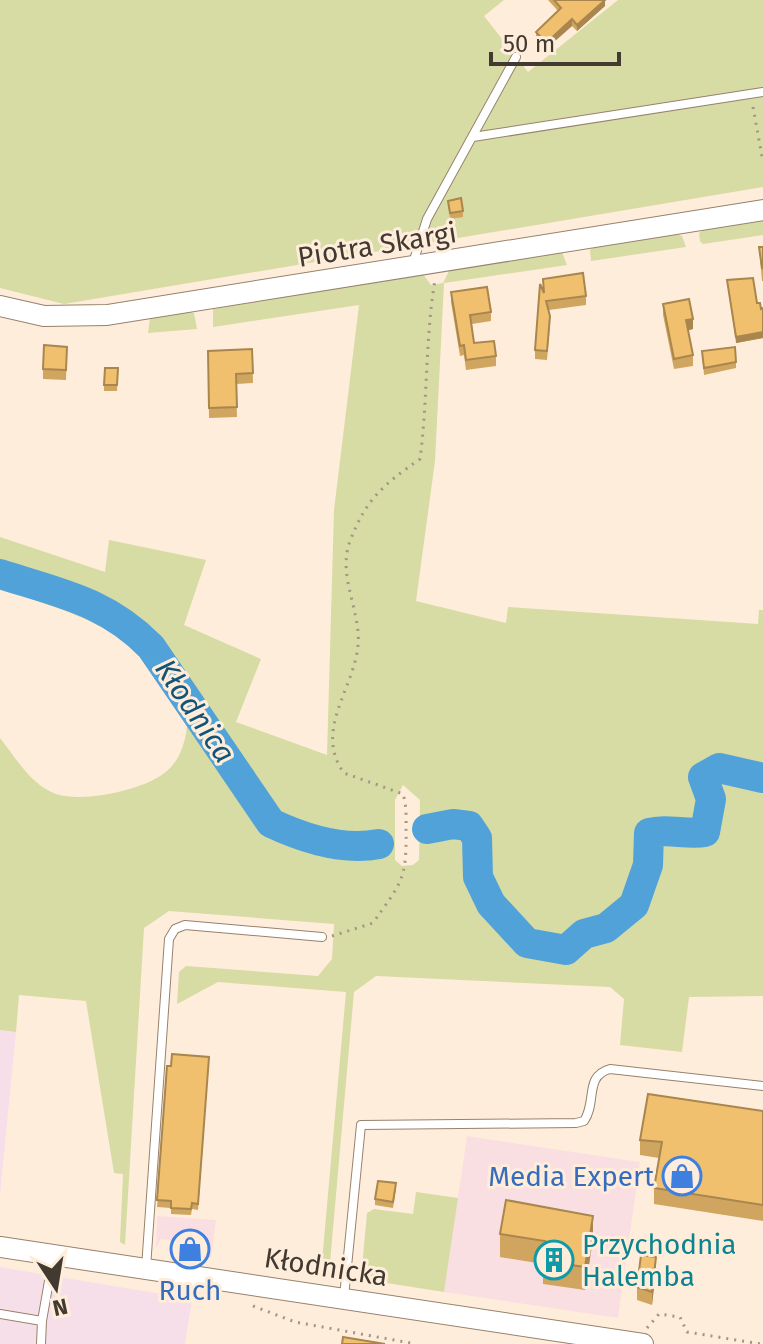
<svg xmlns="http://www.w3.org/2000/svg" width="763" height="1344" font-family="'Fira Sans',sans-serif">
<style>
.commercial{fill:#fadfe2}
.industrial{fill:#f7dfea}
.green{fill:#d7dba4;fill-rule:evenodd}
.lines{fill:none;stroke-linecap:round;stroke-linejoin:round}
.river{stroke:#50a2d9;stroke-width:30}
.service-casing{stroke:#96826d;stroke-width:10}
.tertiary-casing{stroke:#96826d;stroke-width:22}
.path{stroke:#a29587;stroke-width:3;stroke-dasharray:2 6;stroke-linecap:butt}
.service{stroke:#fff;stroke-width:8}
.tertiary{stroke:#fff;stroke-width:20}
.wall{fill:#cfa55f}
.shaded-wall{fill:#a9864e}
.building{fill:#f1c06f;stroke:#a9864e;stroke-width:2}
.labels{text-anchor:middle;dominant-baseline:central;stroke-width:6;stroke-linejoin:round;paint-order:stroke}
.street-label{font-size:28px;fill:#423930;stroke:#ffeddb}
.shop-label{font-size:28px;fill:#366cbe;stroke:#ffeddb;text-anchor:end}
.culture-label{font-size:28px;fill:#0d838f;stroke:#ffeddb;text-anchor:start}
.water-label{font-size:30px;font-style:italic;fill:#145378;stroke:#ffeddb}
</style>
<rect width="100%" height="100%" fill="#ffeddb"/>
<path class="commercial" d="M467,1136L640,1162L618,1318L444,1292Z
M157,1216L216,1220L211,1258L184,1255L181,1242L161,1239L156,1249Z"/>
<path class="industrial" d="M0,1030L16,1032L0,1195Z
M0,1267L192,1299L185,1344H0Z"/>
<path class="green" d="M0,0H504L484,16L528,72L618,0H763V187L64,304L0,288Z
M763,221V235L703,244L700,241L699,233L705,229Z
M677,234L682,236L686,247L591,261L590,250L595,246Z
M562,252L567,265L444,283L435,461L416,601L506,623L508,607L758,624L759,610H763V996L689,997L682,1052L620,1045L624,999L610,987L376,976L354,992L329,1274L321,1273L346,992L218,982L177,1004L179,972L186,966L318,976L332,959L334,924L169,911L144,928L125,1245L120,1242L123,1174L114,1173L86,1001L19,995L16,1032L0,1030V738C16,758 31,785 56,794C83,803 147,790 168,770C180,759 185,743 187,727C144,630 92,620 0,588V537L105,572L109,540L206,560L184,625L261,659L236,722L327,755L334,510L359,305L213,327V309L423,274L431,285L443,283L449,271L456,267ZM403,785L420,800L419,860L413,865L402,866L395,860V800Z
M188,312L194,313L197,329L148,333L150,318Z
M416,1192L458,1198L444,1292L361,1279L367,1213L374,1209L413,1214Z"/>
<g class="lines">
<path class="river" d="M0,574C59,593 106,601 151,647L271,823C303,838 344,851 379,844
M427,829L453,824L469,826L477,838L478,877L491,904L527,943L566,950L584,934L606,928L634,905L648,865L649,833C667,828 686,835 705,832L711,799L703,777L719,768L763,778"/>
<defs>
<path id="service" d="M473,137L763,92
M413,263L427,219L516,57
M146,1268L169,939L175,929L185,925L322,937
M344,1297L361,1125L576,1123L584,1121C597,1102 584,1076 610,1069L763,1086
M0,1314L42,1321L53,1258
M41,1344L42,1321"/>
<path id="tertiary" d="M0,306L44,316L107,315L763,210
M0,1247L643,1344"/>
</defs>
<use href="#service" class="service-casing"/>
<use href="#tertiary" class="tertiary-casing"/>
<path class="path" d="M753,107L763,162
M332,936L373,923C399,885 407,882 406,832C406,820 407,806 403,794L344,773C313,731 355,687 358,645C361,610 337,577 350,541C366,499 384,484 420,459C428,399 425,339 435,280
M253,1306L295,1322L416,1344
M647,1328L659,1314L680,1317L687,1332L761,1344"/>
<use href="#service" class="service"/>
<use href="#tertiary" class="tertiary"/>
</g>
<path class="wall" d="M548,0H605V6L577,31L572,26L546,49L536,38V32L558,11Z
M448,201L463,211V217L450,219Z
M759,247H763V281H762Z
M543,279L586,296V305L549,310L550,326L547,360L535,359V350L543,290Z
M727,280L757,303L761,309L763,308V338L736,343Z
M451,292L491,312V321L472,324L474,343L496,356V366L466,370L464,355L460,356L451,302Z
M663,304L693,329L688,330L693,355V366L674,369L663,315Z
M67,347L66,380L43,379V369Z
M252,349L253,383L236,384L237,417L209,418L208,351Z
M702,351L736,362V368L704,375Z
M118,368L117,391H104V385Z
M209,1057L198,1210L192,1209L191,1215L171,1214V1208L157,1207L171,1066Z
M763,1111V1221L654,1204V1188L659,1158L640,1155V1140Z
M396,1189L393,1208L375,1205V1199Z
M500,1234L593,1239L585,1290L543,1284V1264L500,1257Z
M656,1269L652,1305L637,1300V1287Z"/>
<path class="shaded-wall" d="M605,0V6L577,31V25Z
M572,19V26L546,49V43Z
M693,319V329L686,331V320Z
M763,332V338L736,343V337Z
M593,1216V1239L585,1290V1267Z
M656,1257V1269L652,1305V1292Z"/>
<path class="building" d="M554,0H605L577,25L572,19L546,43L536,32L561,8Z
M461,198L463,211L450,213L448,201Z
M759,247H763V268H762Z
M583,273L586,296L546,301L550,316L547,351L535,350L540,284L544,293L543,279Z
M753,278L757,303H760L761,309L763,308V332L736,337L727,280Z
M487,287L491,312L470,315L474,343L494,341L496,356L466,360L464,345L460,346L451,292Z
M689,299L693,319L686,320L693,355L674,359L663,304Z
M44,345L67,347L66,370L43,369Z
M735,347L736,362L704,368L702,351Z
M252,349L253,373L236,374L237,407L209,408L208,351Z
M105,368H118L117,385H104Z
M172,1054L209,1057L198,1204L192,1203L191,1209L171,1208V1201L157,1200L167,1066H171Z
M648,1094L763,1111V1205L654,1188L662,1142L640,1140Z
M378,1181L396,1183L393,1202L375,1199Z
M506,1200L593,1216L585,1267L543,1261L545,1241L500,1234Z
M641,1255L656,1257L652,1292L637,1287Z
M343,1337L385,1344H342Z"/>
<defs>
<symbol id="shop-ring" viewBox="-11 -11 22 22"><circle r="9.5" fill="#ffeddb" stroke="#3f7fe0" stroke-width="1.5"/><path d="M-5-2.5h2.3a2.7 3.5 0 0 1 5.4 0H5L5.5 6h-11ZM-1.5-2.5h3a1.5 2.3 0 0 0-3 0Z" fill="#3f7fe0"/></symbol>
<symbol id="building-ring" viewBox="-11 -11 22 22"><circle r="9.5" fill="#ffeddb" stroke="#0f9aa8" stroke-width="1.5"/><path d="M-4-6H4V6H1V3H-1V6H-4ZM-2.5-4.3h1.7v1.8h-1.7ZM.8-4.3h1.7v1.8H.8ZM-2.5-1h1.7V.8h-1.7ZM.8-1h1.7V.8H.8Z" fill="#0f9aa8"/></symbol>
</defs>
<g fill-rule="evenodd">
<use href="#shop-ring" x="660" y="1154" width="44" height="44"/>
<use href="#shop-ring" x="168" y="1227" width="44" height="44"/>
<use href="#building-ring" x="532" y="1238" width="44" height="44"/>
</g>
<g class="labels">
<g class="street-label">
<text transform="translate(377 245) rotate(-9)">Piotra Skargi</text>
<text transform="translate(326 1267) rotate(9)">Kłodnicka</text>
</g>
<g class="shop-label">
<text x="654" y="1176">Media Expert</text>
<text x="190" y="1290" text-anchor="middle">Ruch</text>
</g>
<g class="culture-label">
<text x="582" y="1244">Przychodnia<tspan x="582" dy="32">Halemba</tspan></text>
</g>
<g class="water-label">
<text transform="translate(195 711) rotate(56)">Kłodnica</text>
</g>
</g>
<g transform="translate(56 1288) rotate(168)" stroke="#ffeddb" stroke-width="6" paint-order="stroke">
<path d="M0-6L14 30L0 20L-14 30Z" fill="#423930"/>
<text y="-12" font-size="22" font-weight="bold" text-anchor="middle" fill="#423930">N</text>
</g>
<path d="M491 52v12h128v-12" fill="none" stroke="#423930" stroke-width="4"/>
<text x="503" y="52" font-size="24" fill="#423930" stroke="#ffeddb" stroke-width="6" paint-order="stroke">50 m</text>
</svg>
